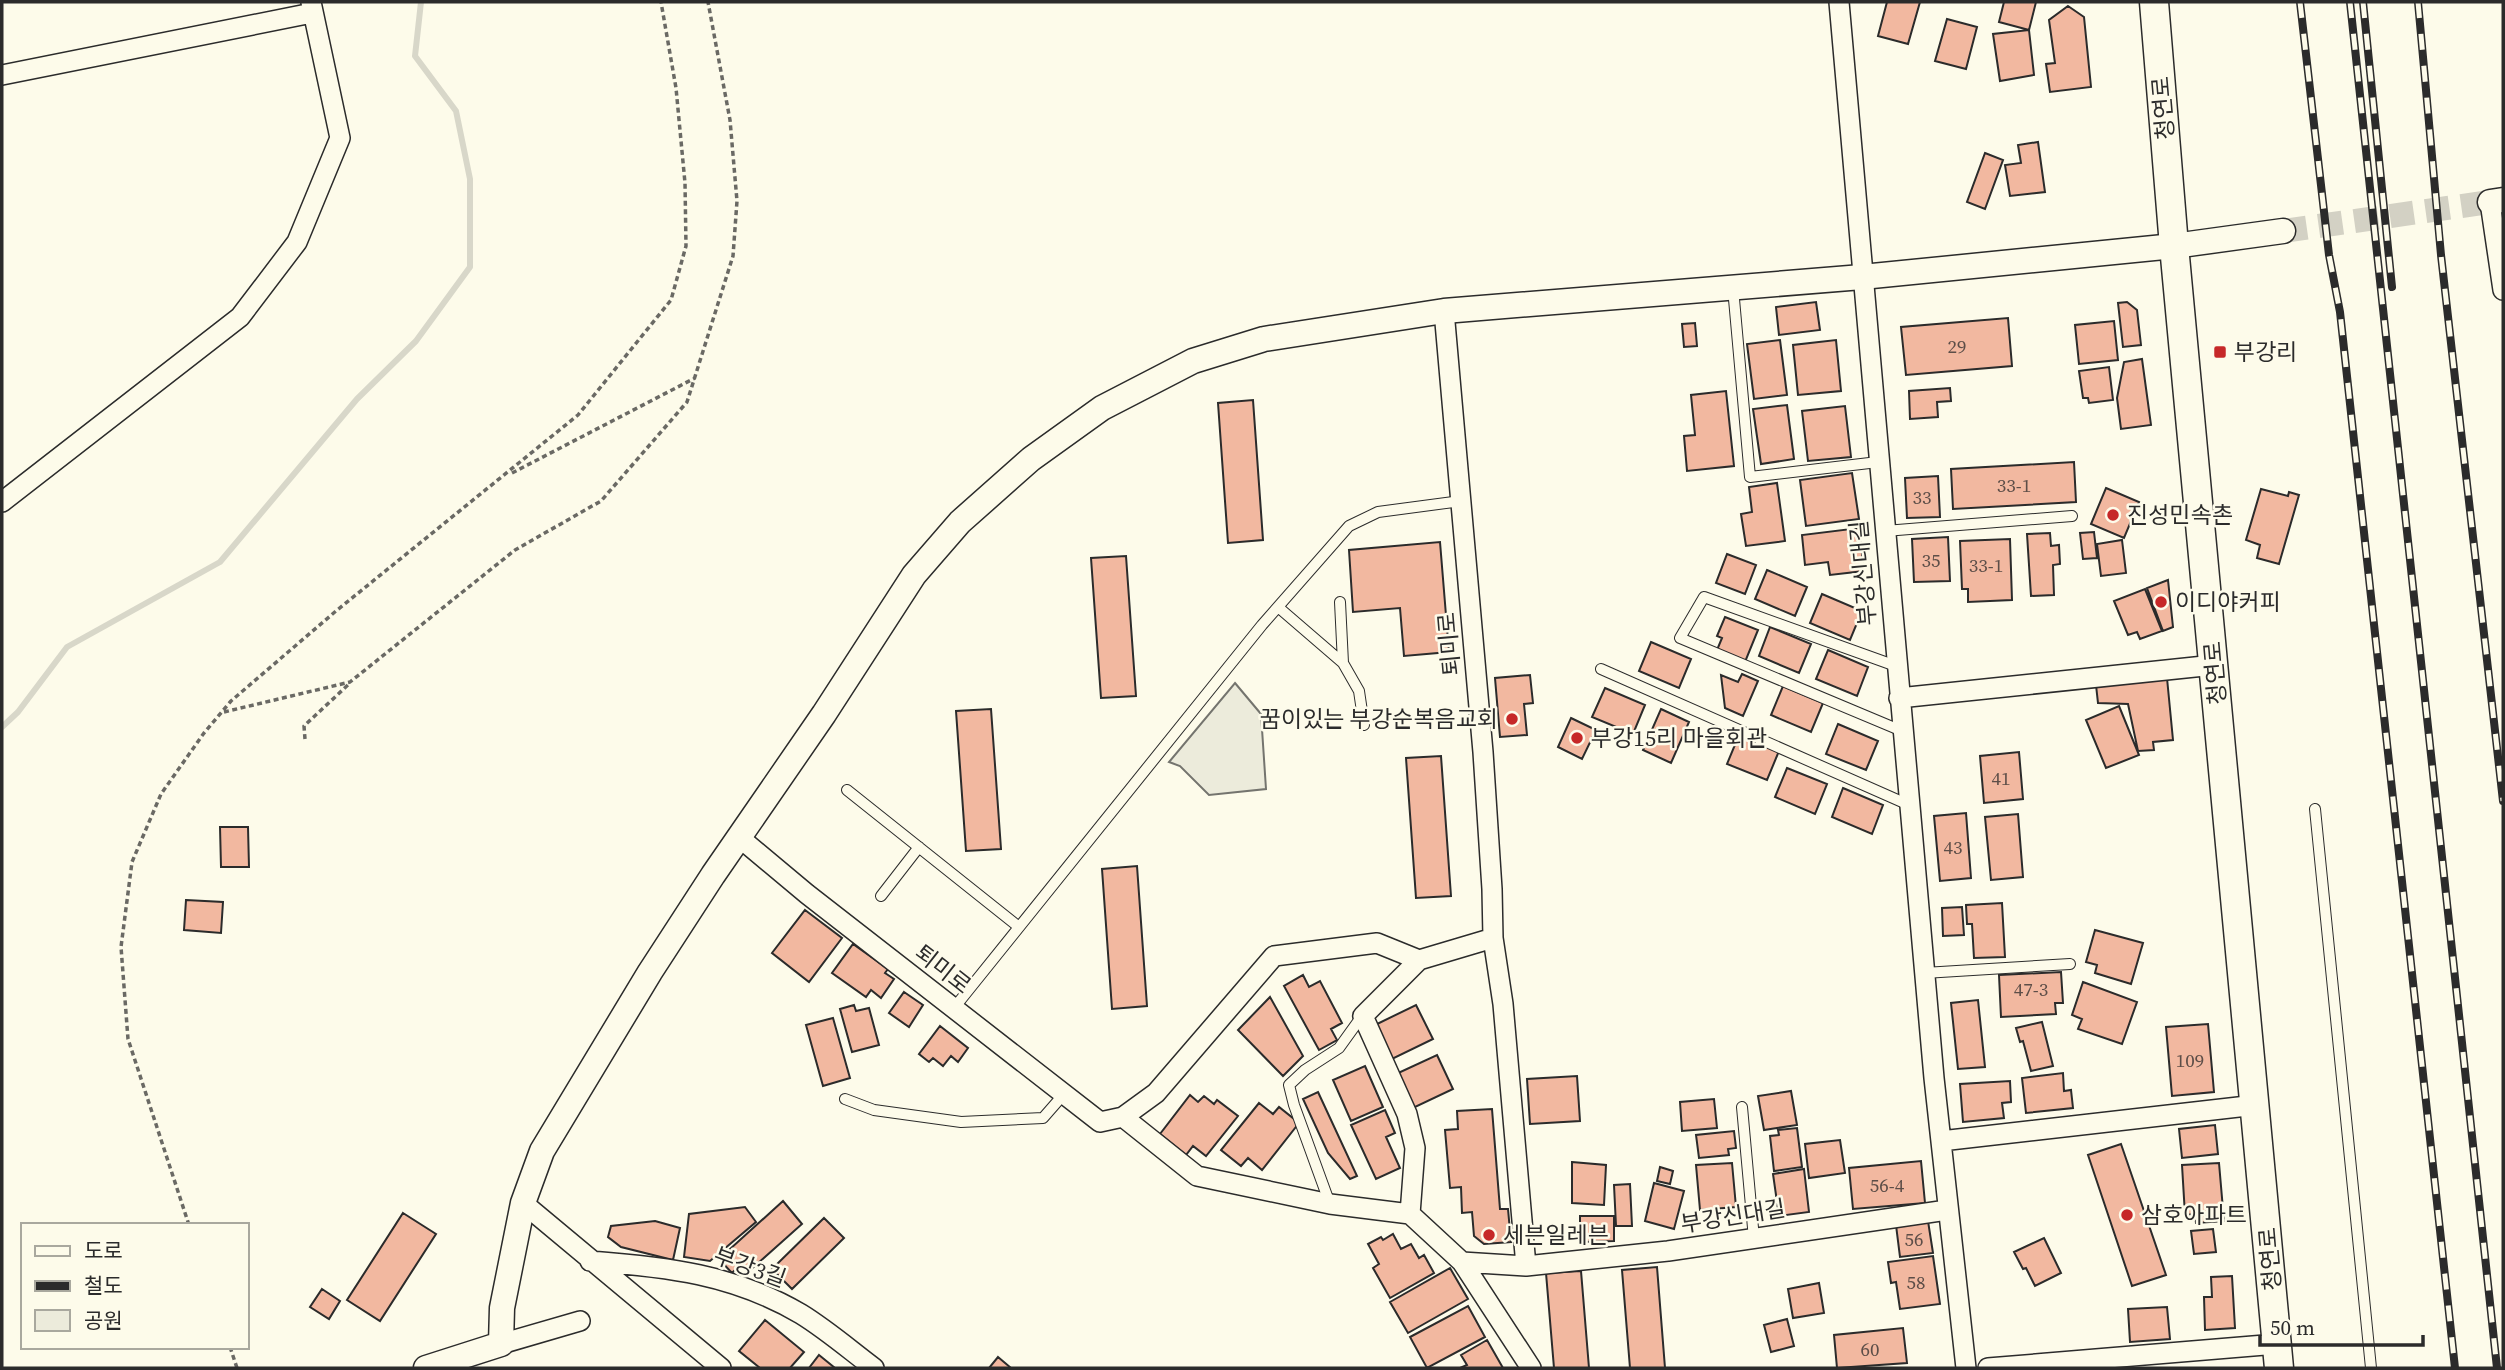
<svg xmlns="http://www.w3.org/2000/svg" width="2505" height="1370" font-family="'Source Serif 4','Noto Sans KR',serif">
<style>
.green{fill:#ecebdb;stroke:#74746e;stroke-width:2}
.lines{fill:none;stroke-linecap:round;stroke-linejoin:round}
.stream{stroke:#d8d7c9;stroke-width:6}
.building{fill:#f2b8a0;stroke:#2b2b2b;stroke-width:2}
.tertiary-tunnel{stroke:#d3d1c4;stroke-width:24;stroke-dasharray:24 12;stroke-linecap:butt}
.service-casing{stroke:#2b2b2b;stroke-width:12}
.minor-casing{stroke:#2b2b2b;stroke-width:22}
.tertiary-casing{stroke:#2b2b2b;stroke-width:27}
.secondary-casing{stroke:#2b2b2b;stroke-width:31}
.path{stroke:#6a6964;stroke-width:3.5;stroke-dasharray:5 3.5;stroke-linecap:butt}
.service{stroke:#fdfbea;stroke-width:10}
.minor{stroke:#fdfbea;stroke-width:19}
.tertiary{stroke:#fdfbea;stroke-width:24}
.secondary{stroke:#fdfbea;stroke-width:28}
.rail-casing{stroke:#2b2b2b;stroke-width:8}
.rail{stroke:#fdfbea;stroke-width:5;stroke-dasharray:16;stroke-linecap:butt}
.poi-dot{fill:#c62828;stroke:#fdfbea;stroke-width:2.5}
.labels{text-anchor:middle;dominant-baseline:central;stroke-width:5;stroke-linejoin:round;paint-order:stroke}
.number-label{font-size:19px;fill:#5d4e48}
.street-label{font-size:23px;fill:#2b2b2b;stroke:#fdfbea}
.poi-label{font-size:23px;fill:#2b2b2b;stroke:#fdfbea;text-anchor:start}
</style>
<rect width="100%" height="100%" fill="#fdfbea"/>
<path class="green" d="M1235,683L1261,714L1266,789L1209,795L1180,766L1169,762Z"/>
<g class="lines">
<path class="stream" d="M2,727L18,712L67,647L220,562L357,399L416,341L470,267V179L456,111L415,56L421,2"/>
</g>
<path class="building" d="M1887,2H1920L1908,44L1878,36Z
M2004,2H2036L2029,30L1999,22Z
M2068,6L2084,17L2091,87L2050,92L2046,64L2055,63L2049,20Z
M1947,19L1977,27L1966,69L1935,61Z
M2029,30L2034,75L2000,81L1993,34Z
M2038,142L2045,192L2010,196L2005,165L2021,163L2018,145Z
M1985,153L2003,160L1985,209L1967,202Z
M1816,302L1820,330L1779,335L1776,307Z
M2127,302L2137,310L2141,345L2123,347L2118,303Z
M2008,318L2012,366L1906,375L1901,327Z
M2114,321L2118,360L2079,364L2075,325Z
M1695,323L1697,346L1684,347L1682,324Z
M1780,340L1787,395L1754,399L1747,344Z
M1836,340L1841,391L1798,395L1793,345Z
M2142,359L2151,425L2121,429L2117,398L2124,362Z
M2109,367L2113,400L2089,403L2088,398H2083L2079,371Z
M1950,388L1951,401L1937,402L1938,417L1910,419L1909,391Z
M1726,391L1734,466L1687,471L1684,436L1695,435L1691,395Z
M1253,400L1263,540L1228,543L1218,403Z
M1787,405L1794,459L1761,464L1753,409Z
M1845,406L1851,457L1808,461L1802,411Z
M2074,462L2076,502L1953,509L1951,469Z
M1852,473L1859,519L1806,526L1800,480Z
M1938,476L1940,517L1907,518L1905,478Z
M1777,483L1785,541L1746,546L1741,514L1752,512L1749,487Z
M2106,488L2139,502L2124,538L2091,524Z
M2261,489L2288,496L2289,492L2299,495L2279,564L2257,558L2260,545L2246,540Z
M1859,528L1864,571L1830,575L1828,562L1805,565L1802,535Z
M2094,532L2097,558L2083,559L2080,533Z
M2050,533L2051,546L2059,545L2060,564L2053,565L2054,595L2031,596L2027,534Z
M1948,537L1950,581L1914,582L1912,539Z
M2010,539L2012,600L1968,602V589H1962L1960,541Z
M2122,540L2126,573L2101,576L2097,544Z
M1440,542L1449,652L1404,656L1400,608L1353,612L1349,550Z
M1727,554L1756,565L1745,594L1716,583Z
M1126,556L1136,696L1101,698L1091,558Z
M1767,570L1807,587L1795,616L1755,599Z
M2168,580L2173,627L2163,631L2147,588Z
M2145,589L2162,631L2140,639L2137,632L2128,635L2114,601Z
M1822,594L1862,611L1850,640L1810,623Z
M1725,617L1758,630L1745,662L1717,650L1722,638L1717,636Z
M1770,627L1811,644L1799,673L1759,656Z
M1651,642L1691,659L1679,688L1639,671Z
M1828,650L1868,667L1857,696L1816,679Z
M1742,674L1758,681L1743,716L1725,708L1721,675L1738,682Z
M1530,675L1533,703L1524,704L1527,735L1500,737L1495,678Z
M2167,678L2173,740L2153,742L2154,750L2138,751L2128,704L2098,703L2096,685Z
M1783,686L1823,703L1811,732L1771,715Z
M1605,688L1645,705L1633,734L1592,717Z
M2119,706L2139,755L2106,768L2086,720Z
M991,709L1001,849L966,851L956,711Z
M1661,709L1689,722L1671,763L1643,750Z
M1571,718L1596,730L1582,759L1558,747Z
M1838,724L1878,741L1866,770L1826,754Z
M1739,735L1779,751L1767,780L1727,764Z
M2019,752L2023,799L1984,803L1980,756Z
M1441,756L1451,896L1416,898L1406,758Z
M1787,768L1827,784L1815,814L1775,797Z
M1843,788L1883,805L1872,834L1832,817Z
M1966,813L1971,878L1940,881L1934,816Z
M2018,814L2023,877L1991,880L1985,817Z
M220,827H248L249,867H221Z
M1137,866L1147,1006L1112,1009L1102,869Z
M186,900L223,902L221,933L184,930Z
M2002,903L2005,957L1974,958L1972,924H1967L1966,905Z
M1962,907L1964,935L1943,936L1942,908Z
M805,910L842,938L809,982L772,953Z
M2095,930L2143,943L2131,984L2095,973L2097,965L2086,962Z
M853,944L888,969L885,973L894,979L881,998L871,990L866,997L832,973Z
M2061,972L2063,1003H2055L2056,1014L2001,1017L1999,975Z
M1303,975L1309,987L1320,981L1342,1023L1331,1029L1337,1040L1319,1050L1284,986Z
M2083,982L2137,1002L2122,1044L2078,1029L2082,1019L2072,1015Z
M904,992L923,1005L909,1027L889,1013Z
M1270,997L1303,1056L1283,1076L1238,1030Z
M1978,1000L1985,1067L1958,1069L1951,1003Z
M854,1005L856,1011L869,1008L879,1045L852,1052L840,1009Z
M1416,1005L1433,1039L1392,1059L1375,1025Z
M833,1018L850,1078L823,1086L806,1025Z
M2042,1022L2053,1066L2031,1071L2023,1041L2020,1042L2016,1028Z
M2208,1024L2214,1092L2172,1096L2166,1027Z
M940,1026L968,1048L958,1062L951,1056L943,1066L933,1058L929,1062L919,1054Z
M1437,1055L1453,1089L1413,1108L1396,1074Z
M1365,1066L1383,1107L1351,1121L1333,1080Z
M2063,1073L2064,1091L2071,1090L2073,1108L2026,1113L2022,1078Z
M1577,1076L1580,1121L1530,1124L1527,1079Z
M2010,1081L2011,1102L2002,1103L2004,1118L1963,1122L1960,1084Z
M1791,1091L1797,1125L1764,1130L1758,1096Z
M1318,1092L1357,1176L1350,1179L1328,1153L1303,1099Z
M1190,1095L1198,1102L1204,1096L1214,1104L1217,1100L1238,1116L1206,1156L1193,1146L1186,1155L1160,1134Z
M1714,1099L1717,1128L1682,1131L1680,1102Z
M1259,1103L1273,1114L1279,1107L1299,1123L1262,1170L1248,1158L1241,1166L1221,1150Z
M1492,1109L1500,1209H1508L1511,1242L1484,1244L1474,1236L1472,1212L1462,1213L1461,1187L1450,1188L1445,1130L1458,1129L1457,1111Z
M1385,1110L1395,1133L1386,1137L1400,1168L1376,1179L1351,1125Z
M2215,1125L2218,1154L2182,1158L2179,1129Z
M1797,1128L1802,1167L1774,1171L1770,1136L1779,1135L1778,1130Z
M1734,1131L1736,1148L1728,1149L1729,1155L1699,1158L1696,1135Z
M1840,1140L1845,1173L1809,1178L1805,1144Z
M2121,1144L2166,1275L2132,1286L2088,1155Z
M1921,1161L1925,1203L1853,1209L1849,1168Z
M1572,1162L1606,1165L1604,1205L1572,1203Z
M1732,1163L1736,1207L1700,1210L1696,1165Z
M2219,1163L2224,1221L2196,1223L2195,1214L2185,1215L2182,1165Z
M1660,1167L1673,1171L1670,1184L1657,1181Z
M1804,1169L1809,1212L1779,1216L1773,1174Z
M1654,1183L1684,1191L1674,1229L1645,1221Z
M1630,1184L1632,1226H1616L1614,1185Z
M783,1201L802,1224L748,1272L741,1264L732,1273L719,1259Z
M745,1207L756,1222L710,1261L684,1257L689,1214Z
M403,1213L436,1234L380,1321L347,1300Z
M1580,1216H1614V1241L1580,1242Z
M824,1218L844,1238L792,1289L772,1269Z
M655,1221L680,1228L673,1260L621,1247L608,1237L611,1226Z
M1928,1221L1933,1253L1900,1257L1896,1225Z
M2213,1229L2216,1252L2194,1254L2191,1231Z
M1393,1234L1401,1249L1411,1244L1419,1258L1424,1255L1434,1273L1390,1298L1373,1268L1379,1264L1368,1244L1381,1237L1383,1240Z
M2044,1238L2061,1273L2035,1286L2026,1268L2023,1269L2014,1252Z
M1933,1256L1940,1304L1900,1309L1896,1282L1891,1283L1888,1262Z
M1657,1267L1665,1368H1630L1622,1270Z
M1450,1268L1468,1299L1408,1333L1390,1302Z
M1581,1271L1589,1368H1554L1546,1273Z
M2232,1276L2235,1328L2205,1330L2204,1297H2212L2211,1277Z
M1819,1283L1824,1313L1793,1318L1788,1289Z
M322,1289L340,1301L329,1319L310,1307Z
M1468,1306L1485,1337L1427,1368L1410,1337Z
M2167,1307L2170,1339L2130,1342L2128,1309Z
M1787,1319L1794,1346L1771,1352L1764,1325Z
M765,1320L804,1352L790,1368H760L739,1351Z
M1903,1328L1907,1363L1837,1368L1834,1335Z
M1487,1340L1503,1368H1460L1467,1365L1461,1355Z
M819,1355L835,1368H809Z
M998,1357L1011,1368H989Z"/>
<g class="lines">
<path class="tertiary-tunnel" d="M2283,231L2490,202"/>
<defs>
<path id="service" d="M1733,288L1750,477L1878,462
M1885,531L2072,516
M1340,602L1343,663
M1278,607L1343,663L1359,691L1364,725
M1896,666L1704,597L1680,638L1902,731
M1601,669L1909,805
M847,790L1019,927
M2315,809L2371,1368
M881,896L919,847
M1924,973L2070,964
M954,1008L1262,625L1349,526L1378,512L1461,501
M845,1099L874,1110L961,1122L1043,1118L1064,1094
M1742,1107L1754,1239
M1330,1204L1294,1105L1289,1085L1305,1070L1339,1048L1362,1016"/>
<path id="minor" d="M1839,2L1934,1078L1966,1368
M2,75L312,13
M2490,202L2503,290
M2,502L240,317L297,242L340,138L311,2
M1899,698L2214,665
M740,838L807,894L1100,1122L1123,1117L1197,1176L1330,1204L1410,1214L1462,1262
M1493,938L1503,1004L1526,1266
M1123,1117L1156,1093L1274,956L1377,943L1419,960L1493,938L1492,889L1483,752L1444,311
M1941,1141L2256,1105
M523,1203L721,1368
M1410,1214L1415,1148L1407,1114L1363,1016L1419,960
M590,1261C667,1267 733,1274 801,1314C827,1330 850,1350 874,1368
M501,1344L580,1321
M1531,1368L1462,1262L1526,1266L1668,1251L1947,1210
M1988,1368L2277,1344"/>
<path id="tertiary" d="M2490,202L2503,200
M426,1368L501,1344L502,1308L523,1203L542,1151L650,972L713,875L824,714L914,575L960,522L1031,459L1102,408L1193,361L1264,339L1444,311L1862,277L2174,246L2283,231"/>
<path id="secondary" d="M2154,2L2174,246L2279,1368"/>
</defs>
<use href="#service" class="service-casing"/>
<use href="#minor" class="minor-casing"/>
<use href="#tertiary" class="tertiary-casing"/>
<use href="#secondary" class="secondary-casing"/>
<path class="path" d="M512,473L695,378
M224,712L350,682L515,550L601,501L687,402L733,256L737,201L730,120L708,2
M305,739L304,726L349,684
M189,1225L128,1039L121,947L132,862L161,794L204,733L231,701L336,611L578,415L671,300L686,246L685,183L676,88L661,2
M230,1347L237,1368"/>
<use href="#service" class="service"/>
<use href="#minor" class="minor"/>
<use href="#tertiary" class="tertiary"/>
<use href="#secondary" class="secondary"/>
<defs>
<path id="rail" d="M2300,2L2329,255L2340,312L2455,1368
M2350,2L2497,1368
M2363,2L2392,287
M2418,2L2441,255L2503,801"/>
</defs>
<use href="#rail" class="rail-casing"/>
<use href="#rail" class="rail"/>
</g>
<g class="poi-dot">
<rect x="2213" y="345" width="14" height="14" rx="3.5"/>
<circle cx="2113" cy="515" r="7"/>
<circle cx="2161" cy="602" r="7"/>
<circle cx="1512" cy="719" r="7"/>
<circle cx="1577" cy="738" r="7"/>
<circle cx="2127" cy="1215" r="7"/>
<circle cx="1489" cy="1235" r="7"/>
</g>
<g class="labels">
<g class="number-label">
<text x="1957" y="346">29</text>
<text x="2014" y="485">33-1</text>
<text x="1922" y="497">33</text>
<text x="1931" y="560">35</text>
<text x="1986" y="565">33-1</text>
<text x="2001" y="778">41</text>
<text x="1953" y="847">43</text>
<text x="2031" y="989">47-3</text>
<text x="2190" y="1060">109</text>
<text x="1887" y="1185">56-4</text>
<text x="1914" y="1239">56</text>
<text x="1916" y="1282">58</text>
<text x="1870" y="1349">60</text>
</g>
<g class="street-label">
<text transform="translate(2163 108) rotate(-95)">청연로</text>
<text transform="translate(1863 573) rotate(-95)">부강신대길</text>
<text transform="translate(1449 644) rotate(-95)">퇴미로</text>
<text transform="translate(2215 673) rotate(-95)">청연로</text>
<text transform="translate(943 969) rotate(38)">퇴미로</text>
<text transform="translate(1733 1216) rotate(-9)">부강신대길</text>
<text transform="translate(2270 1259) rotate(-95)">청연로</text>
<text transform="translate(750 1267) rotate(20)">부강3길</text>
</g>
<g class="poi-label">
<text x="2234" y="352">부강리</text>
<text x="2127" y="515">진성민속촌</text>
<text x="2175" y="602">이디야커피</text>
<text x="1498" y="719" text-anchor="end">꿈이있는 부강순복음교회</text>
<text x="1591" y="738">부강15리 마을회관</text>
<text x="2141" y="1215">삼호아파트</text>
<text x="1503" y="1235">세븐일레븐</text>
</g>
</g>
<rect width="2505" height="1370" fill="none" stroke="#2b2b2b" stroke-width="7"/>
<rect x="21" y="1223" width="228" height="126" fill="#fdfbea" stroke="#a9a89e" stroke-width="2"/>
<rect x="35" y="1246" width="35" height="10" fill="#fdfbea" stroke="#a9a89e" stroke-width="2"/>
<text x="84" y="1258" font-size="21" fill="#2b2b2b">도로</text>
<rect x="35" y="1281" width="35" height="10" fill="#2b2b2b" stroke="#a9a89e" stroke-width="2"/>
<text x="84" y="1293" font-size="21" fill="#2b2b2b">철도</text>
<rect x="35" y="1310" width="35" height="21" fill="#ecebdb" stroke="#a9a89e" stroke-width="2"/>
<text x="84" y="1328" font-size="21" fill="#2b2b2b">공원</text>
<path d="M2260 1335v10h163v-10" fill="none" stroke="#2b2b2b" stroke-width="3.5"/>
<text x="2270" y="1335" font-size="21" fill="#2b2b2b" stroke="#fdfbea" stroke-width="5" paint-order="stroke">50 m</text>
</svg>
